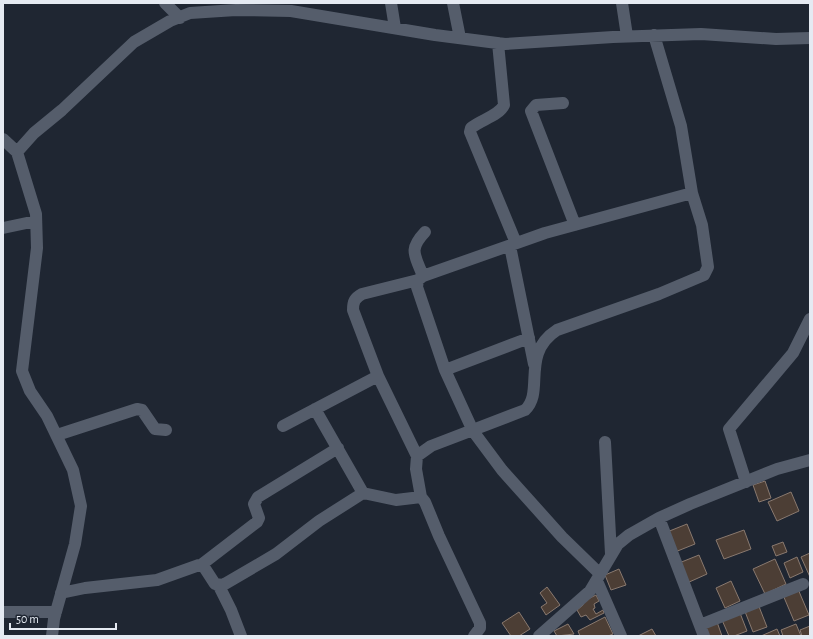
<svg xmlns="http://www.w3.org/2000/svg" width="813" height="639" font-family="'Alegreya Sans',sans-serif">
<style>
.building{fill:#4c3e35;stroke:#89796f}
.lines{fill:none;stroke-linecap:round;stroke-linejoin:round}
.minor{stroke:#555d6b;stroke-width:12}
</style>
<rect width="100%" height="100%" fill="#1f2632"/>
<path class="building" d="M765,481L771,498L759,502L753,485Z
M791,492L799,511L777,521L768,502Z
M687,524L695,544L675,552L667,532Z
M744,530L751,549L724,559L716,540Z
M783,542L787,552L776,556L772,546Z
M810,553V577L801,557Z
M699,555L707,574L687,583L679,563Z
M797,557L803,572L790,578L784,563Z
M775,559L786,584L765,594L753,569Z
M619,569L626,585L611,590L605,575Z
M731,581L740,601L725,608L716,588Z
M547,587L560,605L546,615L541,607L547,603L540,593Z
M798,589L809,615L794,621L783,595Z
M596,595L599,601L594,604L595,608L593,609L596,614L603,610L604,613L590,620L586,615L581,617L577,610L583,605L584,601Z
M758,604L767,627L753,632L744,609Z
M519,612L530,629L519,636H511L502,623Z
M740,613L747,631L734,636H729L722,620Z
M605,617L613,634L608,636H580L578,631Z
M717,622L722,636H709L705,627Z
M568,624L574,634L557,636L554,631Z
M796,624L801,636H783L781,630Z
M810,626V636H802L800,630Z
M652,629L656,636H638Z
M777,629L780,636H761Z"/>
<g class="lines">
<path class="minor" d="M165,3L180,18
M391,3L395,28
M453,3L460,38
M622,3L627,36
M498,43L504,105C499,116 480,120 471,128L470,132L516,243
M563,103L536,105L531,111L575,225
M3,139L17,152L36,214L37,248L22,371L30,391L47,416L73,470L81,506L75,544L54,619L52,636
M17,152L34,133L62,110L134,42L170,21L190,13L236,10L291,11L435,35L505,44L613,37L701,34L776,39L810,38
M3,228L36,221
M510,246L534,364
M423,276C415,255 408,250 425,232
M445,370L529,338
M315,409L363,493
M283,426L378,376
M57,435L137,409L142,410L155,429L166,430
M605,442L611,554
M417,456L378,376L353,310C353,301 355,298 362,294L418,280
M746,482L729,429L793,353L810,319
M421,497L416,469L417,456L431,446L525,410C545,392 520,354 557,330L659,294L704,275L708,267L702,225L692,193L681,126L654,35
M659,518L704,636
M201,565L257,522L259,518L254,504L258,497L338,448
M600,574L562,537L502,470L473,431L445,370L417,287L418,280L423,276L545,233L692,193
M597,581L621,636
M219,586L231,610L241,636
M61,593L85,588L157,580L199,565L204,567L215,584L223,585L276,554L319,521L363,493L396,500L421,497L425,502L439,536L480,623V628L474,636
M3,612H56
M700,625L803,584
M539,636L590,591L618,544L629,535L659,518L690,504L777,469L810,460"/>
</g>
<rect width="813" height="639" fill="none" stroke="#e5eaf2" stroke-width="8"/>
<path d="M10 623v6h106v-6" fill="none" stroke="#e5eaf2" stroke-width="2"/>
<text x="16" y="623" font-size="12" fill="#e5eaf2" stroke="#1f2632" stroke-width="3" paint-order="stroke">50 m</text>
</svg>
